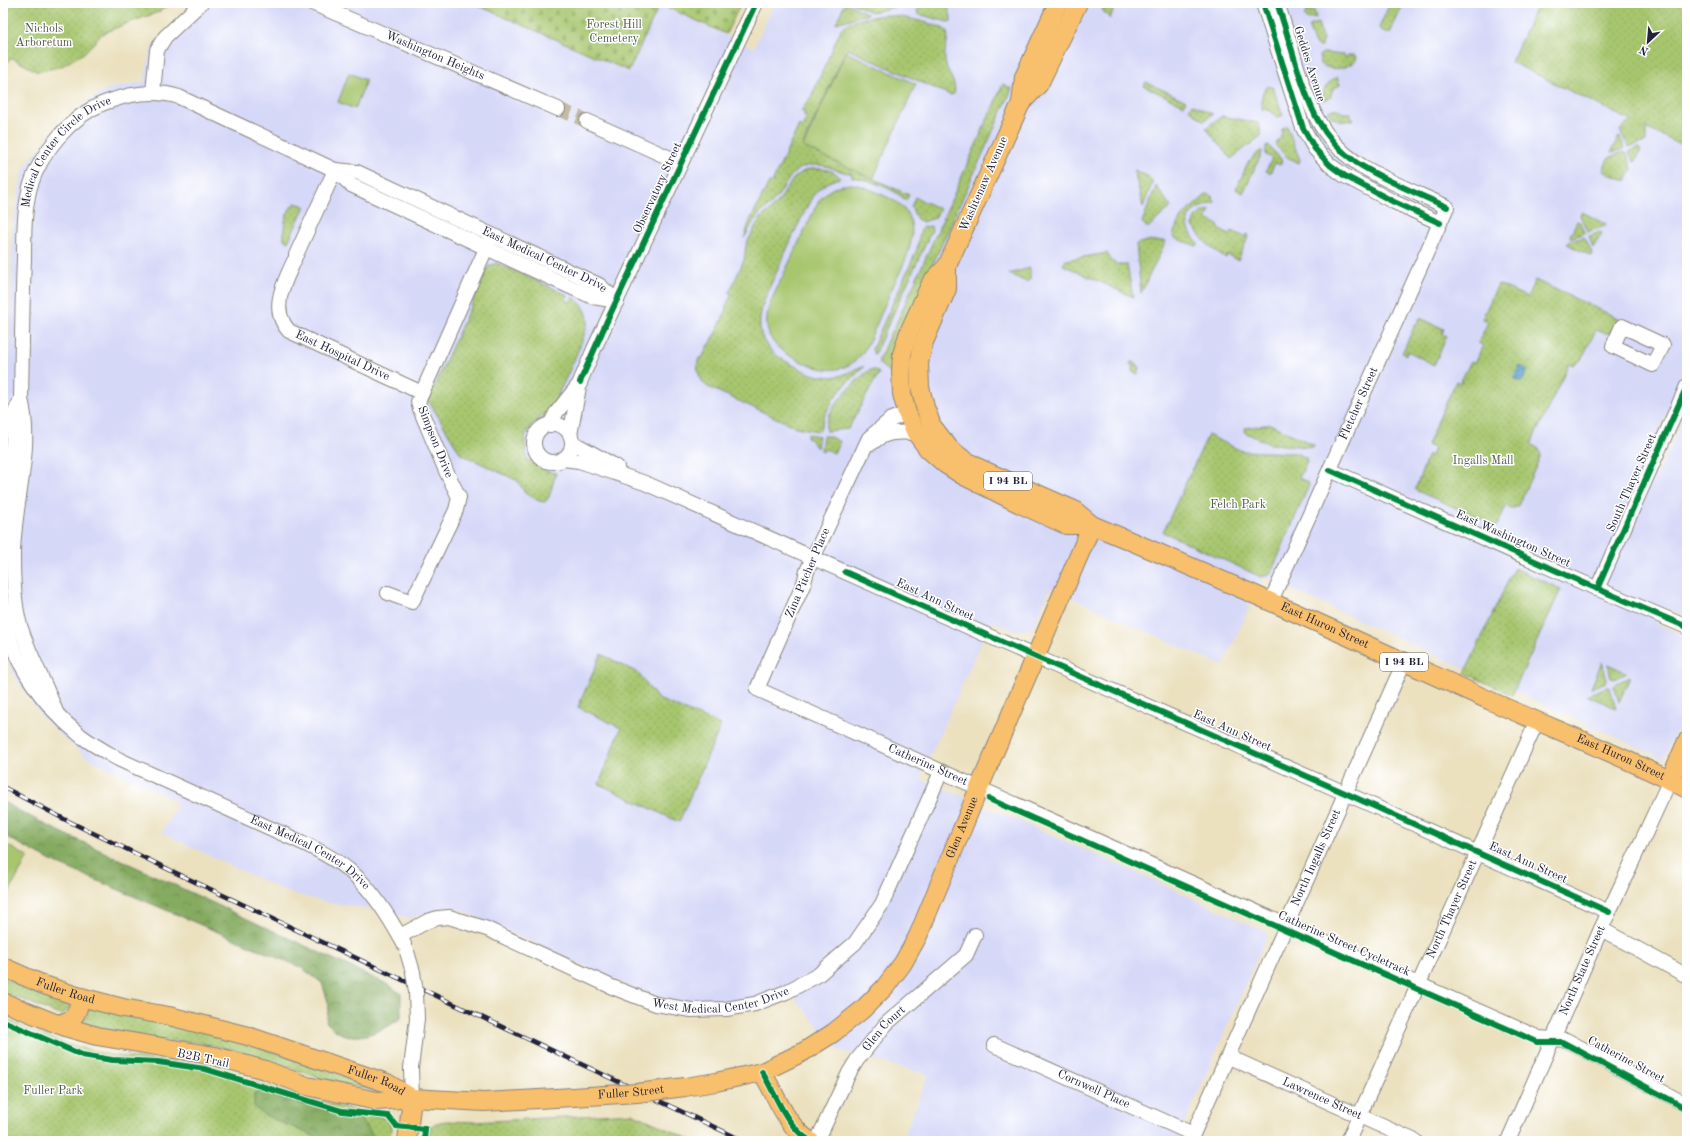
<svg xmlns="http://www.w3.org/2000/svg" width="1690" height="1144" font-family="'Old Standard TT',serif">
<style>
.built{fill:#d6d8f8}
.green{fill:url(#green-dots);stroke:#647454}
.forest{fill:url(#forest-crowns);stroke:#54664e}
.cemetery{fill:url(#cemetery-stones);stroke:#647454}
.pitch{fill:#a7c66e;stroke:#647454}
.water{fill:url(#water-rules);stroke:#3f6286}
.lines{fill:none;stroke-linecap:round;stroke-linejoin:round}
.minor-tunnel{stroke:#c3bba5;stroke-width:14;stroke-dasharray:14 7;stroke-linecap:butt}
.minor-casing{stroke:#86827d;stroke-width:16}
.major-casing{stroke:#86827d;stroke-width:20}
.minor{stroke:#fff;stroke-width:14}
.major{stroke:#f8bf6c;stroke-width:18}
.rail-casing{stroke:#22223b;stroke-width:4.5}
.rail{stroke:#fff;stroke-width:3;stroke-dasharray:9;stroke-linecap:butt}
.minor-bridge-casing{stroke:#86827d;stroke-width:16;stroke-linecap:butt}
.major-bridge-casing{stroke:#86827d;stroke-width:20;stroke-linecap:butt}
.minor-bridge{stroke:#fff;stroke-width:14}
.major-bridge{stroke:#f8bf6c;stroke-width:18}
.cycleway-casing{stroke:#fff;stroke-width:8}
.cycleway{stroke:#00873e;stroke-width:6}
.labels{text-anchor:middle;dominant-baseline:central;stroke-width:3;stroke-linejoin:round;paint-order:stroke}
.shield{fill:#fff;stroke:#646476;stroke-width:1}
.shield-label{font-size:11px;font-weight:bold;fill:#22223b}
.park-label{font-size:12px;fill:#515b4d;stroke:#fff}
.street-label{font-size:12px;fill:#22223b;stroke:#fff}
</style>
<defs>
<pattern id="green-dots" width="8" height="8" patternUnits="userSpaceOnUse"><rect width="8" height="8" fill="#a7c66e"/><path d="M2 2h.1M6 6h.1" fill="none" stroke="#8faa60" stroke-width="1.8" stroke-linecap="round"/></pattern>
<pattern id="forest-crowns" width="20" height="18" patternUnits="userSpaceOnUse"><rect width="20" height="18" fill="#85ab61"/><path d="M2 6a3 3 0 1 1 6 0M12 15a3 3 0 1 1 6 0" fill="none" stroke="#6c8b51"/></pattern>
<pattern id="cemetery-stones" width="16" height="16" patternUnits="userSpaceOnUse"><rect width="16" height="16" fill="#a7c66e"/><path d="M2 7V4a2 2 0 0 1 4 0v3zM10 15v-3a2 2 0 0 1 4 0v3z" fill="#8faa60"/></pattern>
<pattern id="water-rules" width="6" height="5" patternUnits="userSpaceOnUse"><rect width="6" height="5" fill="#5ca2d1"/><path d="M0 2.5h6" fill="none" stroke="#4c84ab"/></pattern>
</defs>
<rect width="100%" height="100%" fill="#fff"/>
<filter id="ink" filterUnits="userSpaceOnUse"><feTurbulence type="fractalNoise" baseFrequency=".025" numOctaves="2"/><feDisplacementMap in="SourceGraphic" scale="8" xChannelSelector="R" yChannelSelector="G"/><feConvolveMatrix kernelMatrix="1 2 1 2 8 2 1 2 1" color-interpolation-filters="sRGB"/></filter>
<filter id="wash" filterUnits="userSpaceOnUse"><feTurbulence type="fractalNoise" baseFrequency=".012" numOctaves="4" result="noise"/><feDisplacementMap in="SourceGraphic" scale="16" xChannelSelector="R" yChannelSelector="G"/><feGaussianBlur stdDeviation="0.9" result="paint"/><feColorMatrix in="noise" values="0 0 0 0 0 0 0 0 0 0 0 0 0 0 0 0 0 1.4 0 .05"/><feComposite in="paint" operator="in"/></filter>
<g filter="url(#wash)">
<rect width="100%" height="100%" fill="#ebe1bf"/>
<path class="built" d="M194,3H471L629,72L660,5L754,48L774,3H1687V367L1642,467L1658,474L1687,409V617L1664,607L1657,624L1687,637V708L1664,759L1263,577L1223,666L1050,588L1034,626L1030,629L1017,631L991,621L920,778L1149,878L1268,933L1177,1141H902L928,1075L838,1050L785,987L749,1001L706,1006L670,1002L639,991L459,909H443L410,918L359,907L325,902L286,892L162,833L178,802L86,757L58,733L41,716L14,675L3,648V455L10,343L12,229L23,170L51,133L89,100L109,88L144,82L151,49Z"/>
<path class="green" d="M3,3H171L159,12L125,24L102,34L84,53L62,66L38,72L12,58L3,65Z
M845,3H846L868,14L836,23Z
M851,3H902L895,7L872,12Z
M925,3H947L951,17V21L948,22L918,14L917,10Z
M1101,3H1116L1110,19L1103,11Z
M1390,3H1404L1390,33C1385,34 1382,32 1379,28Z
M1538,3H1687V148L1646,128V142L1628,147L1620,130L1631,121L1511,62Z
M1314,10L1316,18L1306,19L1304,16L1306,12Z
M885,15C899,16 937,23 947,31C950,40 943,51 945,60C946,72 958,83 954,94L950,95L847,49L802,146L909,195L906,200C893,188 870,180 852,177L851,173C838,173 828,164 815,165C790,166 787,185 775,200C770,207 762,210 757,217C751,223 749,232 744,238L750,221L769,182L772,183L799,125L802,127L807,117L803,116L805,113L801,111L811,97L841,29C847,20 874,16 885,15Z
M1318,23L1323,41H1322L1321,47H1319L1314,43L1309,29L1311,25Z
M1323,53L1344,55L1345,58L1348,55H1355L1356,57L1355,61C1344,70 1332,71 1320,64L1319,56Z
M1337,77L1340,85L1333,89L1330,98L1323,100C1322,90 1327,82 1337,77Z
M1146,82L1186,101L1184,105L1144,86Z
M1003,84L1012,89L905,326L893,375L892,374L879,364V359L891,332L893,331Z
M1268,86L1273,88L1283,115L1278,117L1268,110L1262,109C1261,101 1261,91 1268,86Z
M1192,104L1213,114L1204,121L1189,109Z
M1335,108L1343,113H1350L1353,120C1343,123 1334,120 1327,112Z
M1222,116L1258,123L1262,135L1231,159L1206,128Z
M1287,126L1300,160L1299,163L1287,157L1275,145L1281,137L1282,129Z
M1620,137L1624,148L1613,153L1612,151L1618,138Z
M1266,146H1269L1282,160L1280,165L1275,163L1270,173L1266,171L1272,158L1266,155Z
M1639,147L1641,150L1636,161L1634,162L1629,152Z
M1260,151H1262V153L1243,193L1236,189L1249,161Z
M1624,152L1627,154L1632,169L1626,181L1603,171L1608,158Z
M810,169C820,168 835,169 840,178C827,181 816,189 810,201C799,222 789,244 780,265C761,305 741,341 793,365C802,370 811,375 821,376C829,377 838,377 845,374C853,371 857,367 864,367L846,384L834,398L824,417L820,430L818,431L796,427L708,387C699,381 695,367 699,358H702L708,345H710L727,309L725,308L732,294L729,293L744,260L746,245L757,223L761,218L777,204L793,179L802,172Z
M1134,170L1149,177L1153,181L1143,207Z
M1156,186L1171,207L1149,227H1146L1142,222Z
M1207,194L1211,195L1215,202C1187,211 1179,218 1198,244L1197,246L1174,238L1173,236L1176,227L1181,217Z
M915,197L940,209L935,218L923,222L917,219L911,207Z
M295,203L305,206L288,242L284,239C283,228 285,211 295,203Z
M1210,210L1206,219L1217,224L1220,230L1230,235L1232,231L1245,237L1247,234L1249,235L1238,260L1227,255L1226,258C1211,250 1202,239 1193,226C1193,216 1201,212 1210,210Z
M1582,212L1606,224L1605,226L1587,232L1580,215Z
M1577,221L1580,222L1584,233L1571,238L1570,236Z
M931,226L932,230L874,355L872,349L916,252C919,243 918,233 923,227Z
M1600,232L1602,233L1593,248L1589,236Z
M1584,237L1586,239L1592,253L1591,256L1567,244L1568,242Z
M1147,241H1166L1141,293L1136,244Z
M1107,253C1111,262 1117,266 1127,265L1133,297L1063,265L1066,260Z
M497,263L568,295L566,299L568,302H570L573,297C581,303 587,309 588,319C589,330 558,397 551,408C545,416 534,421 529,429C522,438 526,449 527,459L546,471L556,473L549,497L545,502L539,501L525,493L518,481L461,454L428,400L487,270L489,266Z
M1030,268V279L1027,282L1009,274Z
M1535,280L1620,319L1613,333H1604L1596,330L1581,360L1572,365L1569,364L1531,444L1539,449L1541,455L1518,506L1511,509L1506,506L1497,526L1415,490L1428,455L1431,456L1434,448L1427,445L1456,381L1460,383L1471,361L1475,363L1483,345L1478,343L1488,322L1482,319L1498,284L1527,297Z
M1420,318L1444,329L1442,334L1447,336L1434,365L1408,351L1406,355L1402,353L1415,325L1416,326Z
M1132,361L1140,367L1138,374L1132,372L1134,367L1130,364Z
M870,370H875L879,373L848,429L826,431C822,412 856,380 870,370Z
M1270,424L1314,445L1313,447L1270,444L1244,432L1245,428Z
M808,434L819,436L817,448L807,436Z
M1208,435L1242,451L1296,453L1306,458L1307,461L1299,478L1308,482L1309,485L1272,571L1269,575L1261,577L1163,532Z
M823,436H829L840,442L834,453L825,449L823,452L821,451Z
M1514,568L1561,589L1512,695L1465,673Z
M601,654L638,673L658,699L721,725L679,822L599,784L621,728L578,707Z
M1602,662L1607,679L1606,682L1591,688Z
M1608,664L1627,673L1614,679L1611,678Z
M1630,677L1619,702L1614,686L1616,683Z
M1607,687L1610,688L1616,708L1586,695Z
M3,978L20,985L34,986L69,1003V1009L62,1015L57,1014L19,998L3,995Z
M90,1006L213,1031L382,1090L376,1091L329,1081L246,1053L210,1045L195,1042L156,1040L79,1023L86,1018Z
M3,1018L64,1043L110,1055L174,1063L232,1075L290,1094L381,1117L387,1120L391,1125L390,1141H3Z
M632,1113L694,1141H428L430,1127L436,1123L446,1121L475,1122Z"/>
<path class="forest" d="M3,802L48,826L389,985L401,994V1018C384,1030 363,1041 342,1034C336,1032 331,1026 326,1022L329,1005L322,983L302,968L51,861L5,836L3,834Z
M262,1091L283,1099L347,1115L361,1120L371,1133L375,1141H321L316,1137L264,1115L254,1107V1093Z"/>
<path class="cemetery" d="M472,3H741L726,34L660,4L629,71Z"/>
<path class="pitch" d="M846,52L916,84L873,179L803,147Z
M349,73L366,80L355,109L338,102Z
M851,184C863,185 874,191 885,196C934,217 904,262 889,295C880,315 873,336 862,354C843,376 823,371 800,361C773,349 760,333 770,303L817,204C825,191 835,185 851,184Z
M3,843L28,857L3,903Z"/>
<path class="water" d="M1520,366L1528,370L1522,382L1514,378Z"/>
</g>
<g filter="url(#ink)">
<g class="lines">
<path class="minor-tunnel" d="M558,109L587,121"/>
<defs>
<g id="minor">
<path id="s1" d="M312,3L558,109"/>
<path d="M1263,3L1303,128L1315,149L1330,165L1345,176L1394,202L1440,223"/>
<path d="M153,93L157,50L165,37L201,3"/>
<path d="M587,121L681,163"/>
<path id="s2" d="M335,170L357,172L599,285L617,301"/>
<path d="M296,255L335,170"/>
<path id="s3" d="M294,261C284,283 269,309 289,331L422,393"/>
<path d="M1622,326L1663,345L1653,365L1613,346Z"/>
<path id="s4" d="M907,413L890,420L869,438L807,571L804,583L757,689L1539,1038L1566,1040L1687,1105"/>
<circle cx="553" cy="443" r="19"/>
<path d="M550,425L556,413L580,383"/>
<path d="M570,435L580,382L594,349L756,3"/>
<path d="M572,442L617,467"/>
<path d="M872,443C886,431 899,432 916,433"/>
<path d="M563,459L579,461L645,483L1036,657L1345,793L1609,912"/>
<path d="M1330,470L1584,583L1687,627"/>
<path d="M3,531L9,486L15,412L21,399"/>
<path d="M1597,589L1687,386"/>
<path d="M388,593L412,602L456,510L459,497L446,471L420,409L418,402L492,235"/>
<path id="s5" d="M1271,601L1447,207C1417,193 1385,181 1357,163C1320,138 1309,105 1296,64C1290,44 1284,23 1277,3"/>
<path id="s6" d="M3,608C9,658 42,705 81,736C93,745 106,752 120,760C167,781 214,803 261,824C291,838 324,850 350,871C373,890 390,918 404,944"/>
<path id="s7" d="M56,712C46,685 32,660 23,634C14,612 13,579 13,556C13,503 34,451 21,399C22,352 22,306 24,259C24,236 24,210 30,187C40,153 71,116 104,103C128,94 154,89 179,97L335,170L351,185L566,285L593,297L617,301"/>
<path d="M1601,929L1687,976"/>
<path id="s8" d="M400,936L428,921L438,918L449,917L487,929L612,987L656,1004L691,1010L726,1009L755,1004L786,992L818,975L855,943L882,904L941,772"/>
<path id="s9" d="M994,1045L1193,1134"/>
<path id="s10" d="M1229,1057L1415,1141"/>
<path d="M412,1098L411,1068L417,1019L416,992"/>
<path id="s11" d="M817,1141L849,1073L857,1060L886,1024L966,955L975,935"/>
<path id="s12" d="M1190,1141L1404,662"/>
<path id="s13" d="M1348,1141L1537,721"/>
<path id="s14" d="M1508,1141L1601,929L1670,780"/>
</g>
<g id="major">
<path d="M1058,3L1024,77L1021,103L947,266L931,283L909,332L902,354L901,371L902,394L907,413L916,433L928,449L945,464L962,475L1020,504L1066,525H1092"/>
<path d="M1021,103L1039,84L1078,3"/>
<path id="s15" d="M947,266V289L924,342L919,363L920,387L925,407L932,426L950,449L963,459L981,469L1074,510L1092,525C1228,581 1360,642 1493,702C1558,731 1624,756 1687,789"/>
<path d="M1670,780L1687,741"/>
<path id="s16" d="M3,967L44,985L77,996L123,1008L169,1016L248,1036L387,1083L412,1098"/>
<path d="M3,1002L65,1027L97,1036L215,1056L265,1070L307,1086L377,1101L412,1098L484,1102L573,1097"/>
<path d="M58,1024C75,1020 78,1014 80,997"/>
<path d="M762,1072C777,1096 785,1125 810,1141"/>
<path id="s17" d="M685,1087L716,1082L762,1072L803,1052L833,1033L862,1010L885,987L903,963L918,936L979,788L1092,525"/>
<path d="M407,1141L412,1098"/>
</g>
</defs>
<use href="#minor" class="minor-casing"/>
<use href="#major" class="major-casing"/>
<use href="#minor" class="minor"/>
<use href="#major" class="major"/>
<defs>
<path id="rail" d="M3,787L66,820L174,872L744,1141"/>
</defs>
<use href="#rail" class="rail-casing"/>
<use href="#rail" class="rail"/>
<defs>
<path id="minor-bridge" d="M407,952L413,972L416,992"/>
<g id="major-bridge">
<path id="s18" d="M573,1097L637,1093L685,1087"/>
</g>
</defs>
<use href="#minor-bridge" class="minor-bridge-casing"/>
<use href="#major-bridge" class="major-bridge-casing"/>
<use href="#minor-bridge" class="minor-bridge"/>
<use href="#major-bridge" class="major-bridge"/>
<defs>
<path id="cycleway" d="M1263,3L1303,128L1315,149L1330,165L1345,176L1394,202L1440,223
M1277,3C1284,23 1290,44 1296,64C1309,105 1320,138 1357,163C1385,181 1417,193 1447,207
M580,382L607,321L756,3
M1330,470L1584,583L1687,627
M845,572L1036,657L1345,793L1609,912
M1597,589L1687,386
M989,799L1537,1042H1562L1687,1109
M3,1021L82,1055L112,1060L158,1062L205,1069L342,1111L388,1116L396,1126L425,1129L424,1141
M762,1072C777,1096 785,1125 810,1141"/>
</defs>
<use href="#cycleway" class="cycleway-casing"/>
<use href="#cycleway" class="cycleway"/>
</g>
</g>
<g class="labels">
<g class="shield">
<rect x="984" y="472" width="48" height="18" rx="3"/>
<rect x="1380" y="653" width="48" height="18" rx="3"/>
</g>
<g class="shield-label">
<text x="1008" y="481">I 94 BL</text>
<text x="1404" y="662">I 94 BL</text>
</g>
<g class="park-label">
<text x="614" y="25">Forest Hill<tspan x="614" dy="14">Cemetery</tspan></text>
<text x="44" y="29">Nichols<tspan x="44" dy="14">Arboretum</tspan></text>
<text x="1483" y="461">Ingalls Mall</text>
<text x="1238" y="505">Felch Park</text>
<text x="53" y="1091">Fuller Park</text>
</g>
<g class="street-label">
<text stroke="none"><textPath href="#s1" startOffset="134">Washington Heights</textPath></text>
<text transform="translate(1309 64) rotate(72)">Geddes Avenue</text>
<text stroke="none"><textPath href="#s7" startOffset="585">Medical Center Circle Drive</textPath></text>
<text transform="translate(984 184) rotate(-66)">Washtenaw Avenue</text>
<text transform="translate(658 188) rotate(-65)">Observatory Street</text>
<text stroke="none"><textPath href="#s2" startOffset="229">East Medical Center Drive</textPath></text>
<text stroke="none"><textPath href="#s3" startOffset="134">East Hospital Drive</textPath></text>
<text stroke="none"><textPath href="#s5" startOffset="216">Fletcher Street</textPath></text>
<text transform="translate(435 442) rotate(68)">Simpson Drive</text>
<text transform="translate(1632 483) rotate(-66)">South Thayer Street</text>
<text transform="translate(1513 539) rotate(24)">East Washington Street</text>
<text transform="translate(808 573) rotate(-67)">Zina Pitcher Place</text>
<text transform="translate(935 600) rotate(25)">East Ann Street</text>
<text stroke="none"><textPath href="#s15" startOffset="612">East Huron Street</textPath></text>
<text transform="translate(1232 731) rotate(24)">East Ann Street</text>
<text stroke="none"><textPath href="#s15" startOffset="936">East Huron Street</textPath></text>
<text stroke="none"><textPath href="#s4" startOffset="508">Catherine Street</textPath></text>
<text stroke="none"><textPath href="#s17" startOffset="407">Glen Avenue</textPath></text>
<text stroke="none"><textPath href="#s6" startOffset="411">East Medical Center Drive</textPath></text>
<text stroke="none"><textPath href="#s12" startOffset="310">North Ingalls Street</textPath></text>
<text transform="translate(1528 863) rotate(24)">East Ann Street</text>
<text stroke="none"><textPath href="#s13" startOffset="254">North Thayer Street</textPath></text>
<text transform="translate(1344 944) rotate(24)">Catherine Street Cycletrack</text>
<text stroke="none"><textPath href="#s14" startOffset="186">North State Street</textPath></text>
<text stroke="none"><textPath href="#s16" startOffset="67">Fuller Road</textPath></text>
<text stroke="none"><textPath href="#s8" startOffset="344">West Medical Center Drive</textPath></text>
<text stroke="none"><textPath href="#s11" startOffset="132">Glen Court</textPath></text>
<text transform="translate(203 1059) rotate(12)">B2B Trail</text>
<text transform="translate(1626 1060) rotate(28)">Catherine Street</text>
<text stroke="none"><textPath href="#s16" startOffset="391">Fuller Road</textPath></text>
<text stroke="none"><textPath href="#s9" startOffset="109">Cornwell Place</textPath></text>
<text stroke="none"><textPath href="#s18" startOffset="58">Fuller Street</textPath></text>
<text stroke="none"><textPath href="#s10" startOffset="102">Lawrence Street</textPath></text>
</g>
</g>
<rect width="1690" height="1144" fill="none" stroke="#fff" stroke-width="16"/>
<g transform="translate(1648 42) rotate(206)" stroke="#ffffff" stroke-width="3" paint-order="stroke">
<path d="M0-3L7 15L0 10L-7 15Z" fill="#22223b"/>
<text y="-6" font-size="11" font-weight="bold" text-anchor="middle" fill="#22223b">N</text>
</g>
</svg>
